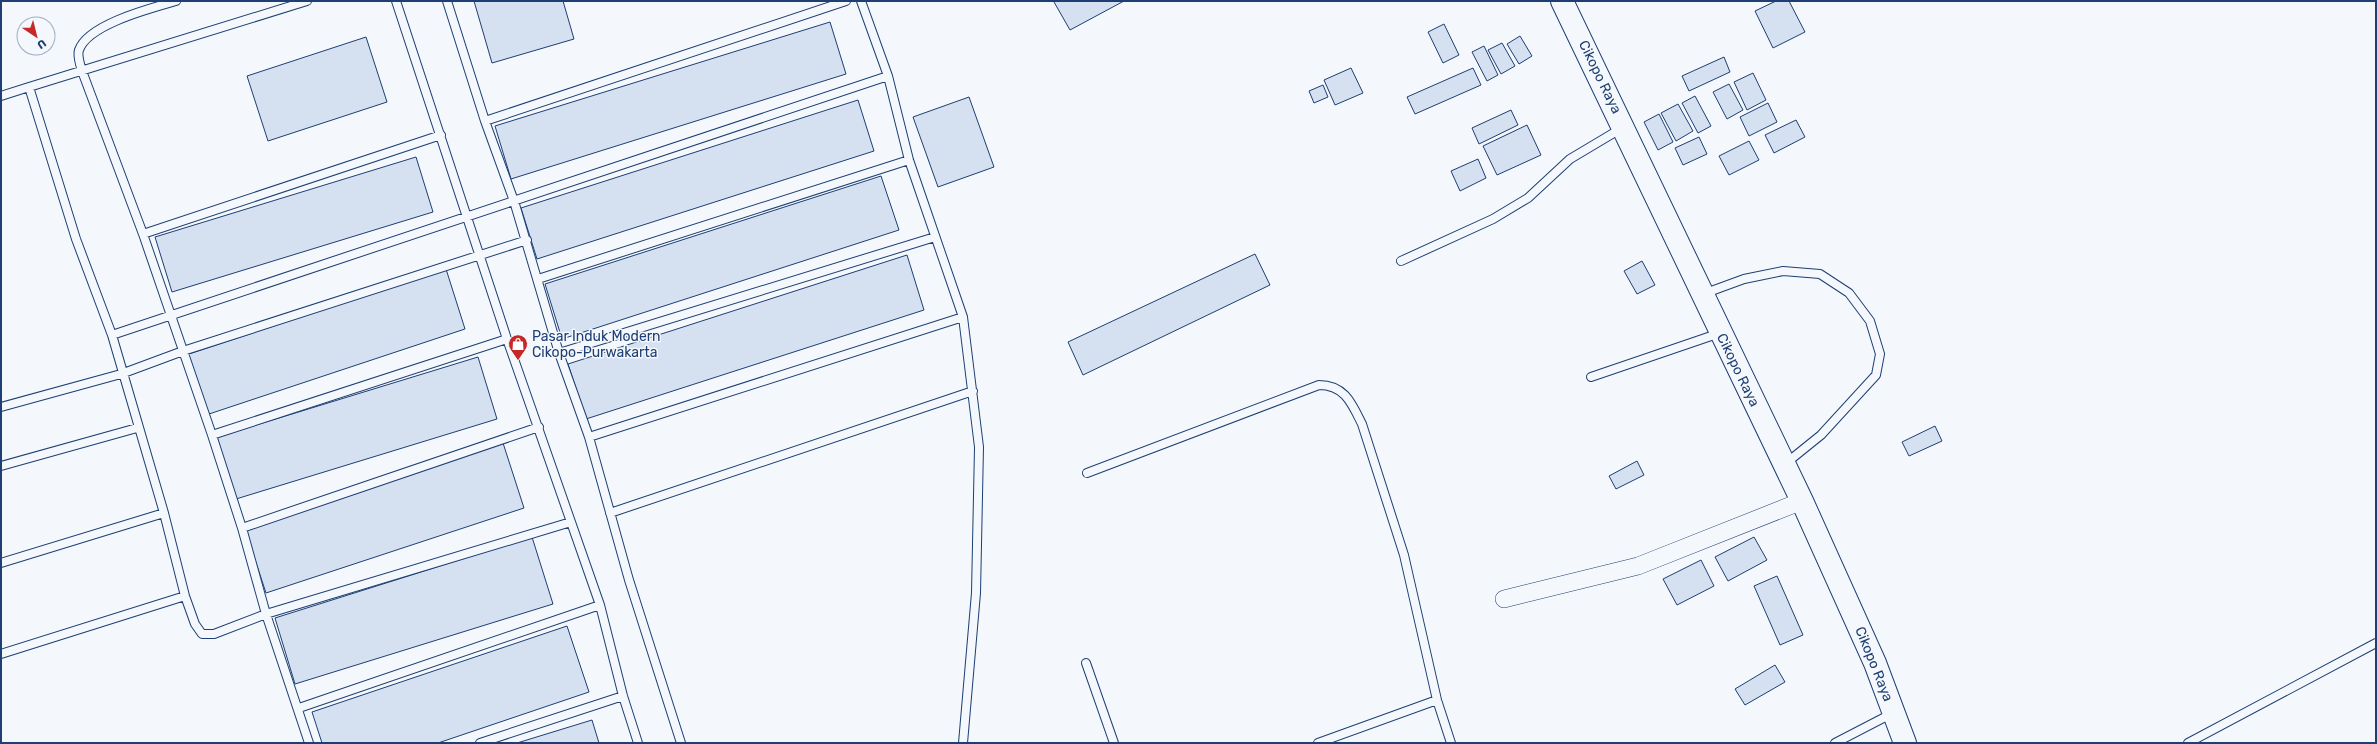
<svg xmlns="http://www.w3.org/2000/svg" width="2377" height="744" font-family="Rubik,sans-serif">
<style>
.building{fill:#d5e0f0;stroke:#1d3f73}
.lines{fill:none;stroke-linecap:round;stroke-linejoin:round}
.lane-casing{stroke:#1d3f73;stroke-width:10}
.street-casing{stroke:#1d3f73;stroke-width:18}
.highway-casing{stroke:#1d3f73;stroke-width:24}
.lane{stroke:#f4f7fb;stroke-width:8}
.street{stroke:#f4f7fb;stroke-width:17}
.highway{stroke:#f4f7fb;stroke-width:22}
.labels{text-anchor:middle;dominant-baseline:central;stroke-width:3;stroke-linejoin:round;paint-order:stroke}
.street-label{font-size:14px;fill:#1d3f73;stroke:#f4f7fb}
.poi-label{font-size:14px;fill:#1d3f73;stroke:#f4f7fb;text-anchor:start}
</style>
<rect width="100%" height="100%" fill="#f4f7fb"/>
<path class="building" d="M474,1H563L574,39L492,63Z
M1055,1H1124L1070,30L1054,2Z
M1776,1H1789L1805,32L1773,48L1755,11Z
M830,22L846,74L511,179L495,126Z
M1444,24L1459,55L1443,63L1428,32Z
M1520,36L1532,56L1519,64L1507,44Z
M366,37L387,102L268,141L247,76Z
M1502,43L1515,66L1501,74L1488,50Z
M1484,46L1498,75L1487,81L1472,52Z
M1724,57L1730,72L1689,91L1682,76Z
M1351,68L1363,93L1335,105L1324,80Z
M1473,68L1481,85L1415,114L1407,97Z
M1753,73L1766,100L1747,110L1734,82Z
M1729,84L1743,110L1727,119L1713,92Z
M1323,85L1328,97L1314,103L1309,91Z
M1695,96L1711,126L1698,133L1682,103Z
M969,97L994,167L938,187L913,117Z
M858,100L874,151L537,259L521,208Z
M1768,103L1777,122L1749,136L1740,117Z
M1678,104L1693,131L1676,141L1661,113Z
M1511,110L1518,125L1479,144L1472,128Z
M1659,114L1673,142L1658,150L1644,122Z
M1796,120L1805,137L1774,153L1765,135Z
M1527,125L1541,155L1497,175L1483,146Z
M1699,137L1707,154L1683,165L1675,148Z
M1749,141L1759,160L1729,175L1719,156Z
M416,157L433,212L172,292L155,237Z
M1478,159L1486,178L1460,191L1451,171Z
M881,176L899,230L562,339L545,284Z
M1255,254L1270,285L1083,375L1068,342Z
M907,255L924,310L586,419L568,364Z
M1642,261L1655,285L1637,294L1624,271Z
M446,269L465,329L206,415L186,355Z
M478,357L497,419L236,499L217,437Z
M1935,426L1942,441L1909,456L1902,442Z
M503,443L524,508L266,593L245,529Z
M1637,461L1644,475L1616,489L1609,476Z
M532,537L553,604L295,684L275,618Z
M1754,537L1767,560L1728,581L1715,557Z
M1701,560L1714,586L1677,605L1663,579Z
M1777,576L1803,635L1780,645L1754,586Z
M567,626L589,692L438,743H322L312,712Z
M1775,665L1785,682L1745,705L1735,689Z
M592,720L599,743H517Z"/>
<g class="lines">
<defs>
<path id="lane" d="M176,1C152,8 88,24 79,50C77,56 80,64 82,71L143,234L212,435L242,528L266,614L309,743
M396,1L507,339L600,605L623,696L638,743
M447,1L485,121L514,201L559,353L589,437L629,580L681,743
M861,1L888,76L909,160L963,317L979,447L976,593L963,743
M29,87L307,1
M1,96L29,87L76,239L112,335L164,513L185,596L195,624L202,634H214L266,614L571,522
M485,121L846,1
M143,234L441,135
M1401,261L1493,219L1528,198L1570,159L1622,128
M538,279L909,160
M1703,294L1744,279L1783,271L1820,274L1849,293L1870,321L1880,354L1876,375L1821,435L1785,464
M112,335L888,76
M559,353L935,237
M1591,377L1720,333
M1,407L121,374L183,351L527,240
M212,435L507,339
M589,437L963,317
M1,466L137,428
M1087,473L1319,385C1345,385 1352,404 1362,424L1404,555L1437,700L1451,743
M610,513L973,391
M242,528L539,427
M1,563L164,513
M1,654L185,596
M1086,663L1114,743
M299,708L600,605
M480,743L623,696
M1318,743L1437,700
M1835,743L1893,713
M2188,743L2376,643"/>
<path id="street" d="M1504,599L1638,566L1802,501"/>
<path id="highway" d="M1562,1L1802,501L1875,663L1905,743"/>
</defs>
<use href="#lane" class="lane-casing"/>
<use href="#street" class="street-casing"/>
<use href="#highway" class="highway-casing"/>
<use href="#lane" class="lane"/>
<use href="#street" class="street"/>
<use href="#highway" class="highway"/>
</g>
<defs>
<symbol id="shop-pin" viewBox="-11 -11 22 30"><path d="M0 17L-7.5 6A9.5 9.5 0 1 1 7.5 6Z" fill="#c62828" stroke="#f4f7fb"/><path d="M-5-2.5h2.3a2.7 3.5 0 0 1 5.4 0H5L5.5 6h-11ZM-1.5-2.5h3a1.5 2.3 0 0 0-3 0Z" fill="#fff"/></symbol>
</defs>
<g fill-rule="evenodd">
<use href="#shop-pin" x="507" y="333" width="22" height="30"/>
</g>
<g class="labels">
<g class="street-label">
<text transform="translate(1600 77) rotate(64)">Cikopo Raya</text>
<text transform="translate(1738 370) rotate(64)">Cikopo Raya</text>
<text transform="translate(1874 664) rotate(68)">Cikopo Raya</text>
</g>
<g class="poi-label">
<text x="532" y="336">Pasar Induk Modern<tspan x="532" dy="16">Cikopo-Purwakarta</tspan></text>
</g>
</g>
<rect width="2377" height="744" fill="none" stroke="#1d3f73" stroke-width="4"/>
<g transform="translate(36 36) rotate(145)"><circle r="19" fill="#f4f7fb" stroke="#9eadc5"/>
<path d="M0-3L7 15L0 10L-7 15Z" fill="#c62828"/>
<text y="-6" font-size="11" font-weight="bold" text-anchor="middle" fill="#1d3f73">U</text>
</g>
</svg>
